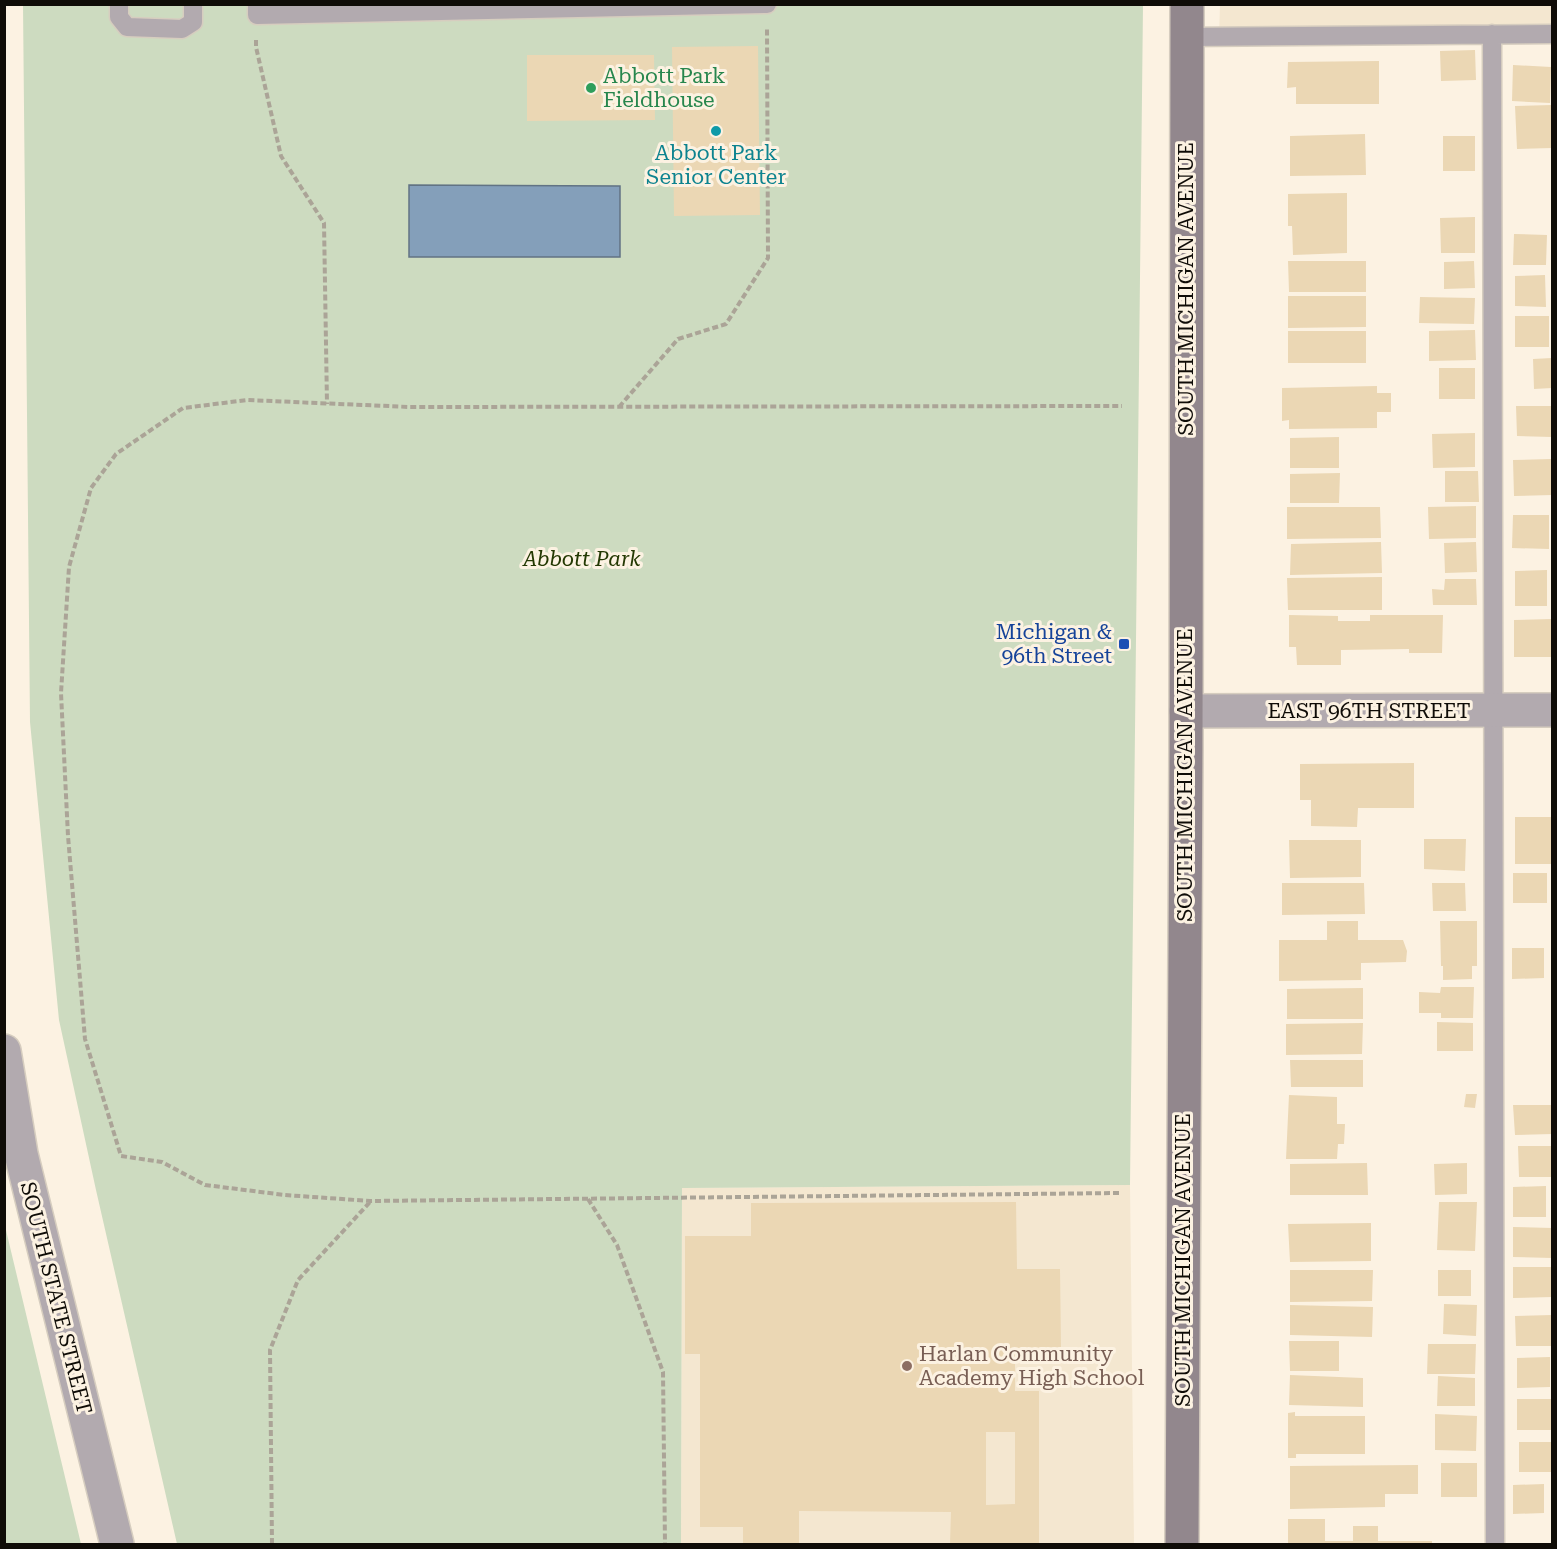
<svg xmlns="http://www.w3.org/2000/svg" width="1557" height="1549" font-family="'Roboto Serif',serif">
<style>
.built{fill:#f4e7d0}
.green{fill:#cddbc0}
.water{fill:#849fba;stroke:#617384;stroke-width:1.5}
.building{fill:#ebd7b4;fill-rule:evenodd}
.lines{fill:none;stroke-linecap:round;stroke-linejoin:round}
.service-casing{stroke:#d6cdbf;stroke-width:21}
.minor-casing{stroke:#d6cdbf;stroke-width:36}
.tertiary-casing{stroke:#d6cdbf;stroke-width:36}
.secondary-casing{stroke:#d6cdbf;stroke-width:36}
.path{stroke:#aba497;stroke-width:4;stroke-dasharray:6 3;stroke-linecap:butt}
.service{stroke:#b2aaaf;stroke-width:18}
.minor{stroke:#b2aaaf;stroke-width:33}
.tertiary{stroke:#b2aaaf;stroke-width:33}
.secondary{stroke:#92878d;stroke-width:33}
.leisure-dot{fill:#2e9e5b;stroke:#fcf2e2;stroke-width:2}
.culture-dot{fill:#0f9aa8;stroke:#fcf2e2;stroke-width:2}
.transit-dot{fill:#1a4fb4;stroke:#fcf2e2;stroke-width:2}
.education-dot{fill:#8d6e63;stroke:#fcf2e2;stroke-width:2}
.labels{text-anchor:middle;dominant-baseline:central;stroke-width:6;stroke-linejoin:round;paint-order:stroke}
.leisure-label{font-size:21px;fill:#27864d;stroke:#fcf2e2;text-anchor:start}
.culture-label{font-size:21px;fill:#0d838f;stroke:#fcf2e2}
.street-label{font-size:21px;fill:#0f0c07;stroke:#fcf2e2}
.park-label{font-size:21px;font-style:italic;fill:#243903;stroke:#fcf2e2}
.transit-label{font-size:21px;fill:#164399;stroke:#fcf2e2;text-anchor:end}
.education-label{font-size:21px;fill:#785e54;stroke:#fcf2e2;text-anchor:start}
</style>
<rect width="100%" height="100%" fill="#fcf2e2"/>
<path class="built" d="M1220,5H1552V38L1219,40Z
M1130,1185L1134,1544H681L682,1188Z"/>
<path class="green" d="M23,5H1143L1130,1185L682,1188L681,1544H177L96,1190L59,1020L30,722Z
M5,1226L81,1544H5Z"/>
<path class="water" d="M409,185L620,186V257H409Z"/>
<path class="building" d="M758,46L760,215L674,216L672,47Z
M1475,50L1476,80L1441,81L1440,51Z
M527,55H654L655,120L527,121Z
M1379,61V104H1296V87L1287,88L1288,62Z
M1513,65L1551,67L1550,103L1512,101Z
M1552,105V148L1517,149L1515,106Z
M1365,134L1366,175L1290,176V136Z
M1443,136H1475V171H1443Z
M1347,193V253L1293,255L1292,226H1288V194Z
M1475,217V253H1441L1440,218Z
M1514,234L1547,235L1546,265H1513Z
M1288,261H1366V292H1289Z
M1474,261L1475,288L1444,289V262Z
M1545,275L1546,307L1515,306V276Z
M1288,296H1366V327L1288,328Z
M1420,297L1475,298L1474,324L1419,323Z
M1515,316H1549V347H1515Z
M1475,330L1476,360L1429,361V331Z
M1288,331H1366V363H1288Z
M1552,358V388L1534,389L1533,359Z
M1439,368H1475V399H1439Z
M1377,386V393H1391V412H1377V428L1289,429V420L1282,421V388Z
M1516,406H1551L1552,437L1517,436Z
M1475,433V467L1433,468L1432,434Z
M1339,437V468H1290V438Z
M1551,459L1552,495L1514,496L1513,460Z
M1445,471H1478L1479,502H1445Z
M1340,473L1339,503H1290V474Z
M1476,506V538L1429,539L1428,507Z
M1287,507H1380L1381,538L1287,539Z
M1513,515H1549V549L1512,548Z
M1381,542L1382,573L1290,575L1291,544Z
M1476,542L1477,572L1445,573L1444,543Z
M1547,570V606H1515V571Z
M1382,577V610H1288L1287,578Z
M1445,579H1476L1477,605H1433L1432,589L1444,590Z
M1289,615L1338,616V621H1370V615H1443L1442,653H1409V649L1341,650V665H1297L1296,647H1289Z
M1552,619V657H1514V620Z
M1414,763V808H1358L1357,827L1311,826V800H1300V764Z
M1515,817H1552V864H1515Z
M1424,839H1466L1465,871L1424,869Z
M1289,840H1361V877L1290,878Z
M1513,873H1547V903H1513Z
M1282,883H1364L1365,914L1282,915Z
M1432,883H1465L1466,911H1433Z
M1327,921H1358V940H1403L1407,951L1406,962L1361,963V980L1279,981V940H1327Z
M1440,921H1477V966H1472V979L1443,980V966H1441Z
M1512,948H1544V978L1512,979Z
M1441,987H1474L1473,1018H1441V1013H1419V992L1440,993Z
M1363,988V1019H1287V989Z
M1437,1022L1473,1023V1051H1437Z
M1363,1023L1362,1054L1286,1055V1024Z
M1290,1060H1363V1087H1291Z
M1466,1094H1477L1475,1108L1464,1107Z
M1289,1095L1337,1097V1124H1345L1344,1144H1338L1337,1159H1286Z
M1513,1105H1552V1134L1515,1135Z
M1518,1146H1552V1177H1519Z
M1367,1163L1368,1195H1290V1164Z
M1467,1163V1194L1435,1195L1434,1164Z
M1546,1186V1217H1513V1187Z
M1016,1202L1017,1269H1060L1061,1347L1015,1348V1391H1039V1544H950L951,1512L799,1511V1544H743V1527H700V1354H685V1236H751V1203ZM986,1432H1015V1504L986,1505Z
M1439,1202H1477L1475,1251L1437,1250Z
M1371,1223V1261L1290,1262L1288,1224Z
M1513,1227L1552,1228V1258L1513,1257Z
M1513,1267H1552V1297L1513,1298Z
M1290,1270H1373L1372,1301L1290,1302Z
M1438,1270H1471V1296H1438Z
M1444,1304L1477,1305L1476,1336L1443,1334Z
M1290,1305L1373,1307L1372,1337L1290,1335Z
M1552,1315V1346H1516L1515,1316Z
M1289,1341H1339V1371H1290Z
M1428,1344H1476L1475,1374H1427Z
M1550,1357V1387L1517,1388V1358Z
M1290,1375L1363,1378V1407L1289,1405Z
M1438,1376L1475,1378V1406H1437Z
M1517,1399H1552V1430H1517Z
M1295,1412V1416H1365V1454H1296V1458H1288V1413Z
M1435,1414L1477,1416L1476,1451L1435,1450Z
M1519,1442H1552V1472H1519Z
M1441,1463H1477V1497H1441Z
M1418,1465V1494H1385V1507L1290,1509V1466Z
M1544,1484V1513L1513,1514V1485Z
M1288,1519H1325V1541H1353V1526H1378V1541H1432V1544H1288Z"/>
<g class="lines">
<defs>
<path id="service" d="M119,4V17L127,27L182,29L193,22V4
M257,4V15L767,4
M1492,34L1495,1544
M1187,37L1552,34"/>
<path id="minor" d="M1186,711L1552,710"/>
<path id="tertiary" d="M4,1051L21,1154L117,1544"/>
<path id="secondary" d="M1182,1544L1186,749L1187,4"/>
</defs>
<use href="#service" class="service-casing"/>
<use href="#minor" class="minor-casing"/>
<use href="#tertiary" class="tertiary-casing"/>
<use href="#secondary" class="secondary-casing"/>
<path class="path" d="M256,40V47L281,156L324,223L327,404
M619,407L678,339L726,324L768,258L767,28
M1119,1193L370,1201L285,1195L205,1185L162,1162L121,1156L85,1039L68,836L61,693L69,567L91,488L116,454L183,408L247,400L410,407L1122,406
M588,1199L617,1245L663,1372L665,1544
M272,1544L270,1350L298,1280L370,1202"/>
<use href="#service" class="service"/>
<use href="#minor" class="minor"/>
<use href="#tertiary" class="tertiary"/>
<use href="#secondary" class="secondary"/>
</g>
<circle class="leisure-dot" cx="591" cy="88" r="6"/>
<circle class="culture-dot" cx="716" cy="131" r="6"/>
<rect class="transit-dot" x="1118" y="638" width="12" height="12" rx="3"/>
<circle class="education-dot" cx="907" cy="1366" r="6"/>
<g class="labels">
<g class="leisure-label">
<text x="603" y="76">Abbott Park<tspan x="603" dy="24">Fieldhouse</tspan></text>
</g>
<g class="culture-label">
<text x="716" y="153">Abbott Park<tspan x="716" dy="24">Senior Center</tspan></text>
</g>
<g class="street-label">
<text transform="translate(1186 289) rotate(-90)">SOUTH MICHIGAN AVENUE</text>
<text x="1369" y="711">EAST 96TH STREET</text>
<text transform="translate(1185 775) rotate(-90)">SOUTH MICHIGAN AVENUE</text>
<text transform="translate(1183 1260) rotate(-90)">SOUTH MICHIGAN AVENUE</text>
<text transform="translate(56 1298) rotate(76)">SOUTH STATE STREET</text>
</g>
<g class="park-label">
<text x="582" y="559">Abbott Park</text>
</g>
<g class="transit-label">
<text x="1112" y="632">Michigan &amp;<tspan x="1112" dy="24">96th Street</tspan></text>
</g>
<g class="education-label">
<text x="919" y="1354">Harlan Community<tspan x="919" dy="24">Academy High School</tspan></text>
</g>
</g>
<rect width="1557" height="1549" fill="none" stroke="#0f0c07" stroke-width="12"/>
</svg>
